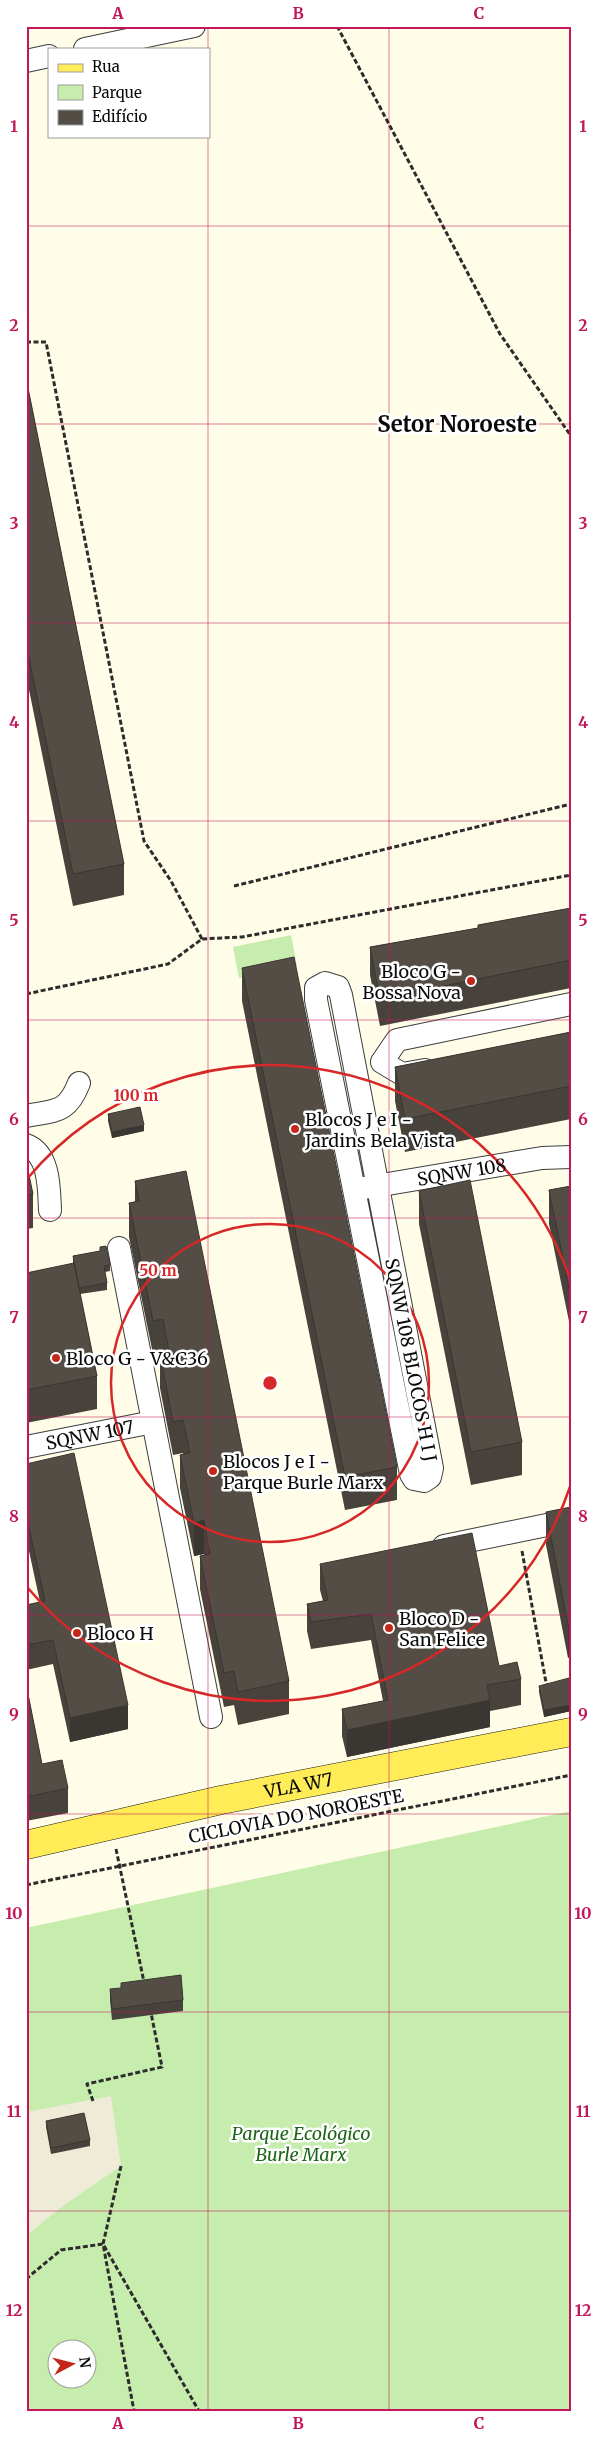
<svg xmlns="http://www.w3.org/2000/svg" width="597" height="2437" font-family="Merriweather,serif">
<style>
.green{fill:#c6ecae;fill-rule:evenodd}
.plaza{fill:#eeebd7}
.lines{fill:none;stroke-linecap:round;stroke-linejoin:round}
.minor-casing{stroke:#3d3d3d;stroke-width:24}
.major-casing{stroke:#1b1b1b;stroke-width:29}
.path{stroke:#2c2c2c;stroke-width:3;stroke-dasharray:5 2.5;stroke-linecap:butt}
.minor{stroke:#fff;stroke-width:22}
.major{stroke:#ffec57;stroke-width:28}
.wall{fill:#47423c}
.shaded-wall{fill:#3a3631}
.building{fill:#534d46;stroke:#3a3631}
.grid{fill:none;stroke:#c2185b;stroke-width:1;stroke-opacity:0.55}
.ring{fill:none;stroke:#d62828;stroke-width:2.5}
.poi-dot{fill:#c32719;stroke:#fff;stroke-width:2}
.labels{text-anchor:middle;dominant-baseline:central;stroke-width:5;stroke-linejoin:round;paint-order:stroke}
.poi-label{font-size:18px;fill:#0a0a0a;stroke:#fff;text-anchor:start}
.street-label{font-size:18px;fill:#0a0a0a;stroke:#fff}
.park-label{font-size:18px;font-style:italic;fill:#1d6517;stroke:#fff}
.district-label{font-size:22px;font-weight:bold;fill:#0a0a0a;stroke:#fff}
.centre{fill:#d62828;stroke:#fff;stroke-width:2.5}
.ring-label{font-size:15px;text-anchor:middle;font-weight:bold;fill:#d62828;stroke:#fff;stroke-width:5;stroke-linejoin:round;paint-order:stroke}
.neatline{fill:none;stroke:#c2185b;stroke-width:2}
.grid-label{font-size:16px;text-anchor:middle;font-weight:bold;fill:#c2185b}
</style>
<rect width="100%" height="100%" fill="#fffde7"/>
<path class="green" d="M291,935L297,966L239,978L233,947Z
M571,1811V2411H26V1928ZM58,2350H88V2380H58Z"/>
<path class="plaza" d="M111,2096L121,2166L60,2208L26,2236V2112Z"/>
<g class="lines">
<defs>
<g id="minor">
<path d="M85,49L194,26"/>
<path d="M26,61L49,56"/>
<path d="M325,983L338,987L341,995L432,1468L430,1477L424,1481L414,1479L411,1474L316,1000V988Z"/>
<path d="M425,1070L402,1074L382,1062L397,1040L571,1004"/>
<path d="M26,1116C55,1110 67,1114 79,1083"/>
<path d="M26,1145C50,1154 49,1189 50,1210"/>
<path id="s1" d="M364,1188L542,1158L571,1157"/>
<path d="M119,1248L211,1717"/>
<path id="s2" d="M26,1447L153,1422"/>
<path d="M444,1546L571,1520"/>
</g>
<g id="major">
<path id="s3" d="M26,1845L221,1800L571,1732"/>
</g>
</defs>
<use href="#minor" class="minor-casing"/>
<use href="#major" class="major-casing"/>
<path class="path" d="M337,26L500,334L571,436
M26,342H46L144,841L171,881L202,939
M234,886L571,804
M26,994L168,964L202,939L242,937L571,875
M522,1551L547,1688
M116,1849L144,1982
M26,1885L571,1775
M93,2101L87,2084L162,2067L151,2013
M121,2166L103,2244L134,2411
M26,2279L61,2250L103,2244L199,2411"/>
<use href="#minor" class="minor"/>
<use href="#major" class="major"/>
</g>
<path class="wall" d="M26,378L124,864V895L73,906L26,675Z
M571,908V988L380,1026L370,975V947L478,928V925Z
M242,968L397,1467V1500L345,1510L242,1001Z
M571,1032V1119L405,1152L395,1101V1067Z
M108,1114L144,1131L112,1138L108,1121Z
M26,1161L33,1194V1228L26,1229Z
M135,1181L289,1681V1714L238,1725L234,1705L224,1707L200,1589V1556L204,1555V1554L194,1556L180,1488V1455L183,1454V1453L173,1455L160,1388V1354H163V1353L153,1354L129,1237V1203L135,1202Z
M571,1186V1331L549,1224V1190Z
M419,1191L522,1442V1475L471,1485L419,1224Z
M100,1247L110,1265V1271L105,1272L107,1283V1290L80,1294L97,1376V1409L26,1423V1273L73,1264V1256L100,1251Z
M26,1464L128,1729L70,1742L53,1664L26,1670V1605L40,1602L26,1537Z
M571,1507L568,1658L546,1545V1512Z
M320,1564L521,1679V1705L490,1711V1727L347,1757L342,1736V1709L383,1701L371,1640L311,1649L307,1631V1604L323,1601L320,1590Z
M26,1684L42,1764L68,1788V1813L26,1821Z
M539,1686L571,1687V1711L544,1717L539,1692Z
M110,1989L183,2000V2011L112,2020L110,2000Z
M46,2121L90,2140V2146L51,2154L46,2127Z"/>
<path class="shaded-wall" d="M144,1125V1131L112,1138V1132Z
M204,1520V1554L194,1556V1523Z
M571,1624V1657L568,1658V1625Z
M490,1700V1727L347,1757V1730Z
M128,1705V1729L70,1742V1718Z
M571,1705V1711L544,1717V1710Z"/>
<path class="building" d="M26,378L124,864L73,874L26,643Z
M571,908V960L380,999L370,947L478,928V925Z
M294,957L397,1467L345,1477L242,968Z
M571,1032V1086L405,1119L395,1067Z
M140,1107L144,1125L112,1132L108,1114Z
M26,1161L33,1194L26,1196Z
M186,1171L289,1681L238,1692L234,1671L224,1673L200,1556L210,1554L204,1520L194,1523L180,1455L190,1453L183,1420L173,1422L160,1354L169,1352L163,1319L153,1321L129,1203L139,1201L135,1181Z
M470,1180L522,1442L471,1452L419,1191Z
M571,1186V1298L549,1190Z
M106,1246L110,1265L104,1266L107,1283L79,1288L73,1256L100,1251V1247Z
M74,1263L97,1376L26,1390V1273Z
M74,1453L128,1705L70,1718L53,1640L26,1645V1605L45,1601L26,1513V1464Z
M571,1507V1624L568,1625L546,1512Z
M472,1533L499,1666L517,1662L521,1679L487,1685L490,1700L347,1730L342,1709L388,1700L371,1614L311,1622L307,1604L328,1600L320,1564Z
M569,1678L571,1687V1705L544,1710L539,1686Z
M26,1684L42,1764L62,1760L68,1788L26,1797Z
M181,1975L183,2000L112,2009L110,1989L121,1988V1983Z
M84,2113L90,2140L51,2148L46,2121Z"/>
<path class="grid" d="M208,26V49M389,26V2411M208,136V2411M26,226H571M26,424H571M26,623H571M26,821H571M26,1020H571M26,1218H571M26,1417H571M26,1615H571M26,1814H571M26,2012H571M26,2211H571"/>
<g class="ring">
<circle cx="270" cy="1383" r="159"/>
<path d="M571 1484A317 317 0 0 1 27 1587M27 1179A317 317 0 0 1 571 1282"/>
</g>
<g class="poi-dot">
<circle cx="471" cy="981" r="5"/>
<circle cx="295" cy="1129" r="5"/>
<circle cx="56" cy="1358" r="5"/>
<circle cx="213" cy="1471" r="5"/>
<circle cx="389" cy="1628" r="5"/>
<circle cx="77" cy="1633" r="5"/>
</g>
<g class="labels">
<g class="poi-label">
<text x="461" y="971" text-anchor="end">Bloco G -<tspan x="461" dy="21">Bossa Nova</tspan></text>
<text x="305" y="1119">Blocos J e I -<tspan x="305" dy="21">Jardins Bela Vista</tspan></text>
<text x="66" y="1358">Bloco G - V&amp;C36</text>
<text x="223" y="1461">Blocos J e I -<tspan x="223" dy="21">Parque Burle Marx</tspan></text>
<text x="399" y="1618">Bloco D -<tspan x="399" dy="21">San Felice</tspan></text>
<text x="87" y="1633">Bloco H</text>
</g>
<g class="street-label">
<text stroke="none"><textPath href="#s1" startOffset="99">SQNW 108</textPath></text>
<text transform="translate(411 1360) rotate(79)">SQNW 108 BLOCOS H I J</text>
<text stroke="none"><textPath href="#s2" startOffset="65">SQNW 107</textPath></text>
<text stroke="none"><textPath href="#s3" startOffset="279">VLA W7</textPath></text>
<text transform="translate(296 1816) rotate(-11)">CICLOVIA DO NOROESTE</text>
</g>
<g class="park-label">
<text x="301" y="2133">Parque Ecológico<tspan x="301" dy="21">Burle Marx</tspan></text>
</g>
<g class="district-label">
<text x="457" y="424">Setor Noroeste</text>
</g>
</g>
<circle cx="270" cy="1383" r="8" class="centre"/>
<g class="ring-label">
<text x="136" y="1101">100 m</text>
<text x="158" y="1276">50 m</text>
</g>
<rect width="597" height="2437" fill="none" stroke="#ffffff" stroke-width="55"/>
<rect x="48" y="48" width="162" height="90" fill="#ffffff" stroke="#9d9d9d"/>
<rect x="58" y="64" width="25" height="8" fill="#ffec57" stroke="#9d9d9d"/>
<text x="92" y="72" font-size="15" fill="#0a0a0a">Rua</text>
<rect x="58" y="85" width="25" height="15" fill="#c6ecae" stroke="#9d9d9d"/>
<text x="92" y="98" font-size="15" fill="#0a0a0a">Parque</text>
<rect x="58" y="110" width="25" height="15" fill="#534d46" stroke="#9d9d9d"/>
<text x="92" y="122" font-size="15" fill="#0a0a0a">Edifício</text>
<g transform="translate(72 2364) rotate(83)"><circle r="24" fill="#ffffff" stroke="#9d9d9d"/>
<path d="M0-4L9 19L0 12L-9 19Z" fill="#c32719"/>
<text y="-8" font-size="14" font-weight="bold" text-anchor="middle" fill="#0a0a0a">N</text>
</g>
<rect x="28" y="28" width="542" height="2382" class="neatline"/>
<g class="grid-label">
<text x="118" y="19">A</text>
<text x="298" y="19">B</text>
<text x="479" y="19">C</text>
<text x="14" y="132">1</text>
<text x="583" y="132">1</text>
<text x="14" y="331">2</text>
<text x="583" y="331">2</text>
<text x="14" y="529">3</text>
<text x="583" y="529">3</text>
<text x="14" y="728">4</text>
<text x="583" y="728">4</text>
<text x="14" y="926">5</text>
<text x="583" y="926">5</text>
<text x="14" y="1125">6</text>
<text x="583" y="1125">6</text>
<text x="14" y="1323">7</text>
<text x="583" y="1323">7</text>
<text x="14" y="1522">8</text>
<text x="583" y="1522">8</text>
<text x="14" y="1720">9</text>
<text x="583" y="1720">9</text>
<text x="14" y="1919">10</text>
<text x="583" y="1919">10</text>
<text x="14" y="2117">11</text>
<text x="583" y="2117">11</text>
<text x="14" y="2316">12</text>
<text x="583" y="2316">12</text>
<text x="118" y="2429">A</text>
<text x="298" y="2429">B</text>
<text x="479" y="2429">C</text>
</g>
</svg>
